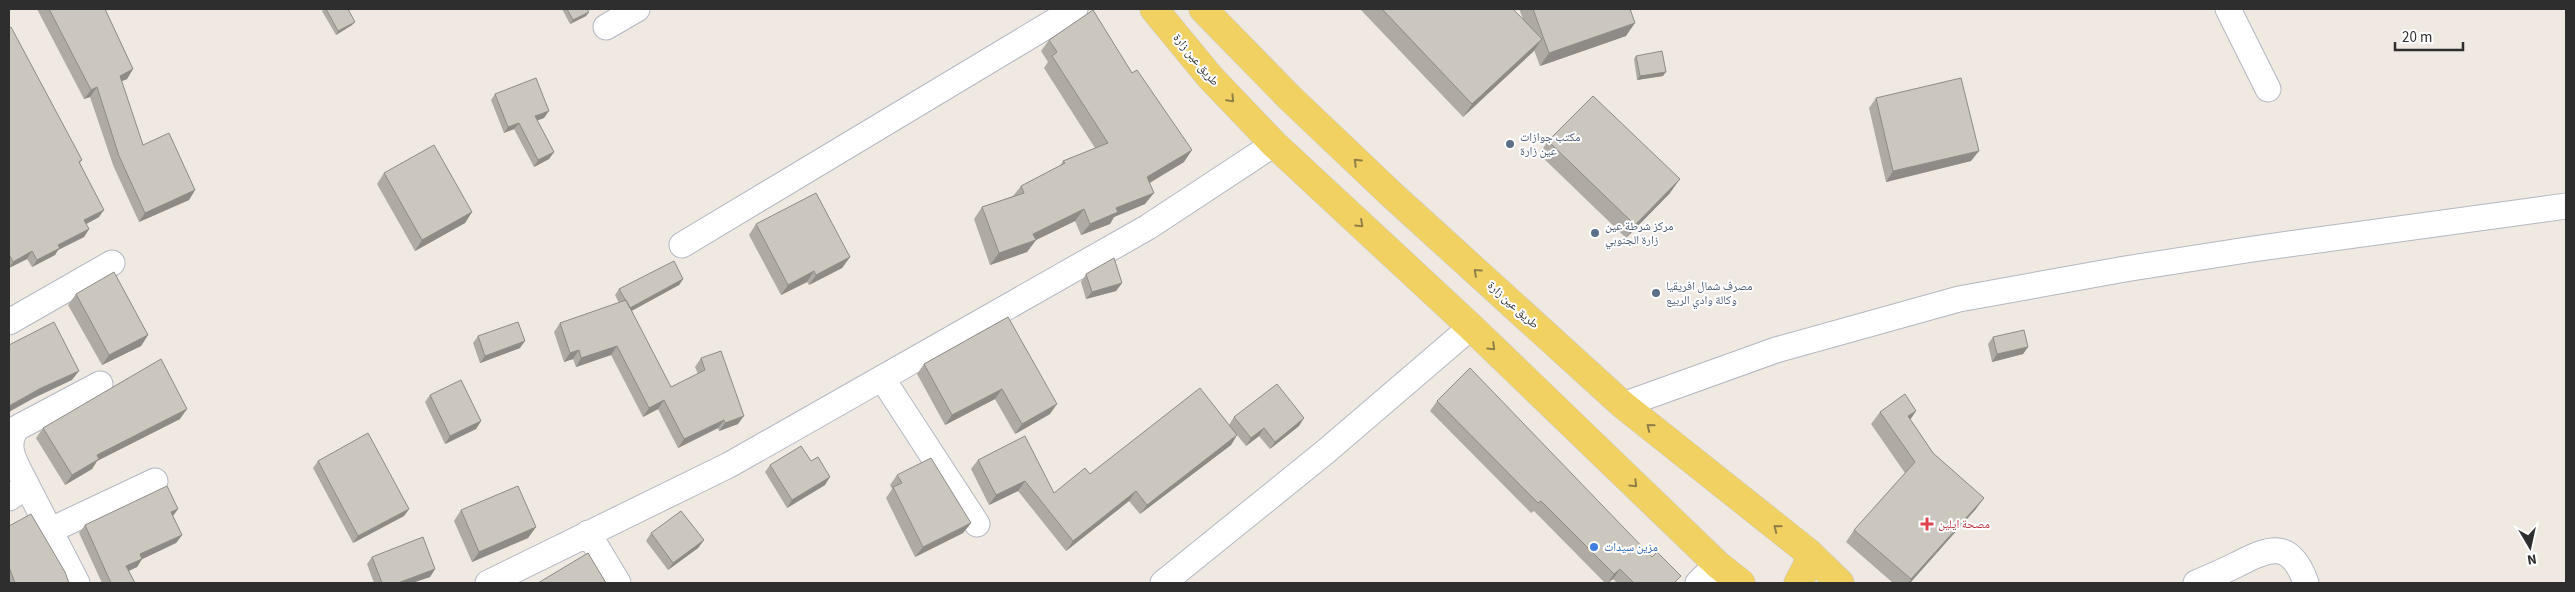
<svg xmlns="http://www.w3.org/2000/svg" width="2575" height="592" font-family="'Source Sans 3','Noto Naskh Arabic',sans-serif">
<style>
.lines{fill:none;stroke-linecap:round;stroke-linejoin:round}
.street-casing{stroke:#b4b7c1;stroke-width:27}
.primary-casing{stroke:#c9c9c9;stroke-width:29}
.street{stroke:#fff;stroke-width:25}
.primary{stroke:#f2d163;stroke-width:28}
.wall{fill:#afaba4}
.shaded-wall{fill:#8e8b86}
.building{fill:#cbc7bf;stroke:#8e8b86}
.oneway{stroke:#908048}
.service-dot{fill:#5c6f8a;stroke:#fff;stroke-width:2}
.health-dot{fill:#e0444e;stroke:#fff;stroke-width:2}
.shop-dot{fill:#3f7fe0;stroke:#fff;stroke-width:2}
.labels{text-anchor:middle;dominant-baseline:central;stroke-width:4;stroke-linejoin:round;paint-order:stroke}
.street-label{font-size:12px;fill:#2e2e2e;stroke:#fff}
.service-label{font-size:12px;fill:#4e5e75;stroke:#fff;text-anchor:start}
.health-label{font-size:12px;fill:#be3a42;stroke:#fff;text-anchor:start}
.shop-label{font-size:12px;fill:#366cbe;stroke:#fff;text-anchor:start}
</style>
<rect width="100%" height="100%" fill="#efe9e1"/>
<g class="lines">
<defs>
<path id="street" d="M2228,9L2268,89
M606,27L637,9
M682,245L1075,9
M9,322L112,263
M882,378L977,524
M1623,405L1776,350L1959,299L2125,269L2253,249L2566,206
M27,486C18,467 2,447 17,428L100,384
M9,498L27,486L77,583
M49,531L155,481
M588,533L618,583
M488,583L729,465L1148,227L1274,144
M1163,583L1324,453L1471,327
M1698,583L1717,564
M2196,583C2210,577 2224,571 2238,564C2272,546 2291,541 2306,583"/>
<path id="primary" d="M1154,9L1210,77L1274,144L1471,327L1717,564L1741,583
M1203,9L1289,97L1391,194L1623,405L1808,552L1840,583
M1798,583L1808,564V552"/>
</defs>
<use href="#street" class="street-casing"/>
<use href="#primary" class="primary-casing"/>
<use href="#street" class="street"/>
<use href="#primary" class="primary"/>
</g>
<path class="wall" d="M37,9H105L133,69L127,79L121,81L143,145L195,190L189,200L139,222L113,165L90,97L84,99Z
M324,9H348L352,25L336,35L322,11Z
M562,9H587L589,12L586,16L570,24Z
M1360,9H1513L1523,19L1519,9H1630L1626,36L1540,66L1534,50L1463,117Z
M9,28L82,160L80,163L99,217L86,224L89,229L84,237L58,250L55,255L32,267L27,259L9,268Z
M1049,40L1184,162L1150,183L1145,204L1114,217L1110,224L1081,235L1075,221L1036,240L1027,252L990,265L974,219L982,207L1013,196L1021,186L1060,166L1063,161L1095,148L1044,68L1048,62L1041,51Z
M1636,56L1663,76L1637,80L1634,59Z
M495,94L544,118L537,120L554,152L549,159L534,167L514,129L504,133L491,100Z
M1876,98L1971,161L1886,182L1869,108Z
M1548,141L1670,193L1626,238L1539,154Z
M384,173L472,212L465,223L415,251L377,184Z
M756,224L850,257L842,268L809,285L807,282L781,295L749,235Z
M1086,274L1122,283L1116,291L1086,299L1081,282Z
M683,279L679,285L631,311L671,387L698,374L695,367L701,358L738,424L719,431L718,428L678,448L658,409L643,417L611,355L576,367L573,359L564,362L554,332L560,323L619,303L615,295L619,289Z
M76,294L148,335L141,346L102,365L68,305Z
M1008,317L1050,414L1015,434L995,399L945,425L917,374L924,364Z
M478,336L520,348L480,363L473,343Z
M1993,337L2028,347L2023,354L1992,362L1988,344Z
M430,395L481,421L476,429L445,444L425,402Z
M1437,401L1676,583H1617L1613,579L1608,583H1605L1534,511L1531,513L1430,411Z
M1916,411L1910,419L1933,453L1984,498L1975,510L1910,583H1893L1846,542L1854,530L1905,473L1871,424L1880,412Z
M1234,417L1299,426L1270,449L1259,436L1246,446L1237,435L1231,445L1140,514L1129,501L1066,551L1018,491L989,505L971,469L978,460L1054,493L1229,425Z
M180,419L97,461L92,469L65,485L36,438L43,428Z
M318,461L409,509L404,516L353,543L313,468Z
M770,465L825,485L787,508L765,472Z
M897,475L971,523L963,533L915,557L886,498L892,489L890,485Z
M178,509L173,516L182,535L176,543L142,559L137,567L129,571L135,583H102L79,533L85,525Z
M461,510L536,527L528,538L472,562L454,521Z
M9,526L69,583H9Z
M651,533L704,540L698,548L668,570L646,541Z
M372,557L435,569L430,577L412,583H374L367,564Z"/>
<path class="shaded-wall" d="M589,12L586,16L570,24L573,20Z
M355,22L352,25L336,35L338,31Z
M1635,23L1626,36L1540,66L1549,53Z
M1542,39L1533,52L1463,117L1472,104Z
M133,69L127,79L113,85L120,76Z
M1666,72L1663,76L1637,80L1640,76Z
M97,87L90,97L84,99L91,90Z
M549,111L544,118L531,123L535,116Z
M519,123L514,129L504,133L508,127Z
M1192,150L1184,162L1139,189L1147,177Z
M1979,151L1971,161L1886,182L1893,171Z
M554,152L549,159L534,167L538,160Z
M1680,179L1670,193L1626,238L1635,225Z
M195,190L189,200L139,222L145,213Z
M1154,193L1145,204L1114,217L1110,224L1081,235L1090,224L1116,208Z
M1084,209L1075,221L1034,241L1036,240L1027,252L990,265L999,253L1033,234Z
M104,210L99,217L79,228L84,220Z
M472,212L465,223L415,251L422,240Z
M89,229L84,237L58,250L55,255L32,267L37,260L58,245Z
M32,251L27,259L9,268L13,262Z
M850,257L842,268L809,285L816,275Z
M814,271L807,282L781,295L788,285Z
M683,279L679,285L626,314L630,308Z
M1122,283L1116,291L1086,299L1092,292Z
M148,335L141,346L102,365L109,355Z
M525,341L520,348L480,363L485,356Z
M617,346L611,355L576,367L581,358Z
M2028,347L2023,354L1992,362L1997,354Z
M579,350L573,359L564,362L570,353Z
M79,371L72,380L34,398L9,412V406L41,388Z
M1002,389L995,399L945,425L952,415Z
M664,400L658,409L643,417L649,408Z
M1057,404L1050,414L1015,434L1022,424Z
M187,409L180,419L97,461L92,469L65,485L72,475L97,455Z
M1916,411L1908,423V416Z
M744,416L738,424L719,431L725,423Z
M1304,418L1299,426L1270,449L1275,442Z
M724,420L718,428L678,448L684,439Z
M481,421L476,429L445,444L450,436Z
M1264,428L1259,436L1246,446L1251,438Z
M1237,435L1231,445L1140,514L1147,505Z
M830,477L825,485L787,508L792,500Z
M1025,481L1018,491L989,505L996,495Z
M1136,491L1129,501L1066,551L1073,541Z
M1984,498L1975,510L1910,583H1908Z
M178,509L172,517L171,512Z
M409,509L404,516L353,543L358,536Z
M971,523L963,533L915,557L923,547Z
M536,527L528,538L472,562L479,552Z
M182,535L176,543L136,562L142,559L137,567L121,574L126,566L140,554Z
M704,540L698,548L668,570L673,563Z
M435,569L430,577L412,583H398Z
M1620,569L1613,579L1608,583L1614,574Z"/>
<path class="building" d="M49,9H105L133,69L120,76L143,145L169,133L195,190L145,213L119,156L97,87L91,90Z
M326,9H348L355,22L338,31Z
M567,9H587L589,12L573,20Z
M1382,9H1513L1542,39L1472,104Z
M1533,9H1630L1635,23L1549,53Z
M1093,10L1132,73L1137,70L1192,150L1147,177L1154,193L1116,208L1118,212L1090,224L1084,209L1033,234L1036,240L999,253L982,207L1024,193L1021,186L1065,163L1063,161L1108,143L1052,56L1057,52L1049,40Z
M11,27L82,160L79,162L104,210L84,220L89,229L58,245L60,248L37,260L32,251L13,262L9,254V28Z
M1662,51L1666,72L1640,76L1636,56Z
M536,78L549,111L535,116L554,152L538,160L519,123L508,127L495,94Z
M1961,78L1979,151L1893,171L1876,98Z
M1593,96L1680,179L1635,225L1548,141Z
M434,145L472,212L422,240L384,173Z
M816,193L850,257L816,275L814,271L788,285L756,224Z
M1114,258L1122,283L1092,292L1086,274Z
M674,261L683,279L630,308L619,289Z
M114,272L148,335L109,355L76,294Z
M626,300L671,387L705,370L701,358L721,351L744,416L725,423L724,420L684,439L664,400L649,408L617,346L581,358L579,350L570,353L560,323Z
M1008,317L1057,404L1022,424L1002,389L952,415L924,364Z
M54,322L79,371L41,388L9,406V345Z
M518,322L525,341L485,356L478,336Z
M2024,330L2028,347L1997,354L1993,337Z
M161,359L187,409L97,455L99,459L72,475L43,428Z
M1470,368L1652,557L1657,552L1681,576L1674,583H1634L1620,569L1614,574L1541,501L1538,503L1437,401Z
M461,380L481,421L450,436L430,395Z
M1277,384L1304,418L1275,442L1264,428L1251,438L1234,417Z
M1200,388L1237,435L1147,505L1136,491L1073,541L1025,481L996,495L978,460L1025,436L1054,493L1085,468L1090,474Z
M1905,394L1916,411L1908,416L1933,453L1984,498L1911,579L1854,530L1915,462L1880,412Z
M368,433L409,509L358,536L318,461Z
M801,446L811,461L818,457L830,477L792,500L770,465Z
M931,458L971,523L923,547L893,487L902,483L897,475Z
M167,486L178,509L171,512L182,535L140,554L142,559L126,566L135,583H111L85,525Z
M518,486L536,527L479,552L461,510Z
M681,511L704,540L673,563L651,533Z
M31,514L65,572L69,583H15L9,567V526Z
M423,537L435,569L398,583H382L372,557Z
M588,553L606,583H538Z"/>
<defs><path id="oneway-chevron" d="M-2-3.5L2.5 0L-2 3.5" fill="none" stroke-width="1.6" stroke-linecap="round" stroke-linejoin="round" transform="scale(1.25)"/></defs>
<g class="oneway">
<use href="#oneway-chevron" transform="translate(1231 99) rotate(46)"/>
<use href="#oneway-chevron" transform="translate(1357 162) rotate(-136)"/>
<use href="#oneway-chevron" transform="translate(1360 224) rotate(43)"/>
<use href="#oneway-chevron" transform="translate(1477 272) rotate(-138)"/>
<use href="#oneway-chevron" transform="translate(1492 347) rotate(44)"/>
<use href="#oneway-chevron" transform="translate(1650 427) rotate(-141)"/>
<use href="#oneway-chevron" transform="translate(1634 484) rotate(44)"/>
<use href="#oneway-chevron" transform="translate(1777 528) rotate(-141)"/>
</g>
<g class="service-dot">
<circle cx="1510" cy="144" r="5"/>
<circle cx="1595" cy="233" r="5"/>
<circle cx="1656" cy="293" r="5"/>
</g>
<path class="health-dot" d="M1924.5 516.5h5v5h5v5h-5v5h-5v-5h-5v-5h5z"/>
<circle class="shop-dot" cx="1594" cy="547" r="5"/>
<g class="labels">
<g class="street-label">
<text transform="translate(1196 60) rotate(50)">طريق عين زارة</text>
<text transform="translate(1513 305) rotate(42)">طريق عين زارة</text>
</g>
<g class="service-label">
<text x="1520" y="137">مكتب جوازات<tspan x="1520" dy="14">عين زارة</tspan></text>
<text x="1605" y="226">مركز شرطة عين<tspan x="1605" dy="14">زارة الجنوبي</tspan></text>
<text x="1666" y="286">مصرف شمال افريقيا<tspan x="1666" dy="14">وكالة وادي الربيع</tspan></text>
</g>
<g class="health-label">
<text x="1938" y="524">مصحة ايلين</text>
</g>
<g class="shop-label">
<text x="1604" y="547">مزين سيدات</text>
</g>
</g>
<rect width="2575" height="592" fill="none" stroke="#2e2e2e" stroke-width="20"/>
<g transform="translate(2530 547) rotate(171)" stroke="#ffffff" stroke-width="4" paint-order="stroke">
<path d="M0-4L9 19L0 12L-9 19Z" fill="#2e2e2e"/>
<text y="-8" font-size="14" font-weight="bold" text-anchor="middle" fill="#2e2e2e">N</text>
</g>
<path d="M2395 42v8h68v-8" fill="none" stroke="#2e2e2e" stroke-width="2.5"/>
<text x="2402" y="42" font-size="15" fill="#2e2e2e" stroke="#ffffff" stroke-width="4" paint-order="stroke">20 m</text>
</svg>
